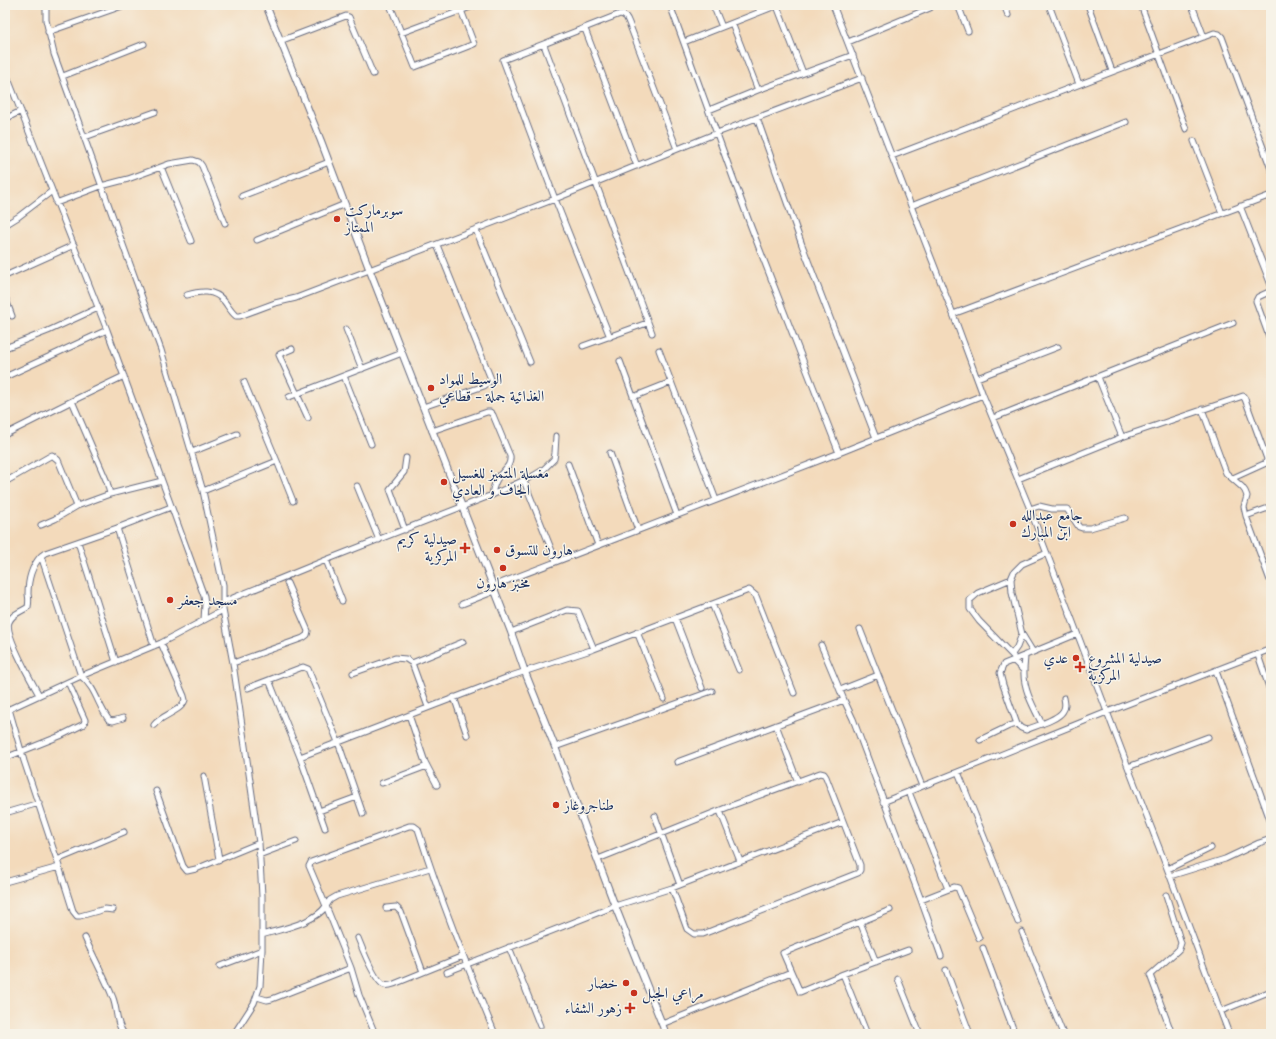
<svg xmlns="http://www.w3.org/2000/svg" width="1276" height="1039" font-family="Cardo,Amiri,serif">
<style>
.lines{fill:none;stroke-linecap:round;stroke-linejoin:round}
.minor-casing{stroke:#676b7f;stroke-width:7}
.tertiary-casing{stroke:#676b7f;stroke-width:8}
.minor{stroke:#fff;stroke-width:5}
.tertiary{stroke:#fff;stroke-width:6}
.poi-dot{fill:#c8321e;stroke:#f7f3e8;stroke-width:1.5}
.labels{text-anchor:middle;dominant-baseline:central;stroke-width:3;stroke-linejoin:round;paint-order:stroke}
.poi-label{font-size:15px;fill:#1b2f5e;stroke:#f7f3e8;text-anchor:start}
</style>
<rect width="100%" height="100%" fill="#f7f3e8"/>
<filter id="ink" filterUnits="userSpaceOnUse"><feTurbulence type="fractalNoise" baseFrequency=".025" numOctaves="2"/><feDisplacementMap in="SourceGraphic" scale="8" xChannelSelector="R" yChannelSelector="G"/><feConvolveMatrix kernelMatrix="1 2 1 2 8 2 1 2 1" color-interpolation-filters="sRGB"/></filter>
<filter id="wash" filterUnits="userSpaceOnUse"><feTurbulence type="fractalNoise" baseFrequency=".012" numOctaves="4" result="noise"/><feDisplacementMap in="SourceGraphic" scale="16" xChannelSelector="R" yChannelSelector="G"/><feGaussianBlur stdDeviation="0.9" result="paint"/><feColorMatrix in="noise" values="0 0 0 0 0 0 0 0 0 0 0 0 0 0 0 0 0 1.4 0 .05"/><feComposite in="paint" operator="in"/></filter>
<g filter="url(#wash)">
<rect width="100%" height="100%" fill="#f3dabb"/>
</g>
<g filter="url(#ink)">
<g class="lines">
<defs>
<path id="minor" d="M390,5L415,67L474,44L459,5
M670,5L751,227L839,453
M713,5L722,27
M757,5L760,12
M833,5L953,314L983,395L1030,509L1128,767L1170,876L1229,1034
M958,5L968,31
M1004,5L1008,15
M1049,5L1079,84
M1088,5L1112,71
M1141,5L1186,129
M1192,5L1204,37
M777,6L803,73
M732,23L758,90
M585,29L637,166
M48,32L125,5
M401,33L476,5
M280,41L346,16L349,17L373,74
M684,42L778,5
M848,42L930,8
M544,45L652,333
M5,71L107,330L204,596L205,604L204,620
M63,76L144,44
M709,110L758,90L853,55
M757,118L802,245L876,438
M5,119L21,111
M85,137L155,112
M1194,141L1222,213
M892,156L1214,33L1219,34L1222,37L1271,169
M161,167L191,241
M242,196L329,162
M56,203L101,186L128,179L169,164L193,160L199,162L202,166L225,223
M911,206L1126,122
M1240,206L1271,285
M5,225L18,217L52,191
M476,230L530,362
M257,240L345,204
M5,276L74,245
M1271,291L1258,297L1256,301L1271,342
M187,295C200,291 214,289 224,301C228,306 231,312 236,316H240L275,303L296,298L555,199L717,133L862,78
M5,297L12,316
M953,314L1271,195
M346,329L362,369
M610,337L555,199L503,60L620,14C626,15 627,18 629,23L677,149
M583,346L647,323
M5,348L48,331L98,308
M292,349L280,354L279,355L308,418
M659,350L716,500
M620,361L677,515
M124,376L72,401L107,482L110,494L162,481
M344,376L371,444
M5,377L107,330
M1098,377L1122,437
M977,378L1058,347
M289,397L402,353
M633,397L671,382
M423,407L484,386L489,382L491,379L437,245
M1202,409L1226,473L1242,487L1245,491L1247,496L1244,507L1246,516L1271,583
M993,418L1233,323
M432,431L487,412H490L493,415L510,456C511,465 506,468 500,475C495,481 493,487 492,495
M6,434L72,401
M192,452L237,434
M610,453L638,530
M277,461L293,501
M568,464L598,545
M1018,479L1122,437L1243,396L1245,399L1267,459L1266,463L1233,478
M524,481L556,561
M5,482L52,455L58,460L77,506L110,494
M357,486L379,540
M203,491L277,461L244,382
M1030,509L1039,506L1052,509H1067L1079,527L1082,528H1090L1125,518
M1246,516L1271,507
M41,525L55,519L77,506
M117,528L45,553L41,556L81,676C96,688 98,706 109,720L113,721L123,718
M405,530L390,489L404,472L406,458
M78,542L116,662
M326,560L342,601
M1011,579L978,593L970,600V609L979,621L1013,656
M493,586L839,453L983,395
M223,602L326,560L492,495L533,476L543,470L554,459L555,453L556,436
M462,604L495,591
M712,604L739,670
M223,610L233,663L259,843L262,896V950L260,986L254,1003L234,1034
M675,618L702,688
M860,629L922,786
M511,632L567,610L578,611L594,649
M637,632L664,699
M1022,634L1033,652
M821,645L844,700
M154,646L117,528L171,507
M1012,654L1017,647L1022,634L1012,593L1011,579L1014,572L1022,564L1047,553
M1025,655C1025,660 1024,666 1024,671C1023,689 1034,708 1042,724
M1258,655L1271,693
M1013,660L1024,671
M233,663L303,638L307,635L308,631L287,583
M412,663L463,642
M1216,671L1270,820
M353,673L395,658L406,659L412,663L428,707
M269,680L300,757L325,828
M248,688L300,668L303,667L308,669L338,742L363,814
M840,690L878,675
M39,695C32,682 4,634 9,622C13,613 21,612 28,607C29,602 29,599 28,594C28,580 32,566 41,556
M454,697L467,735
M9,709L24,761L57,860L73,911L77,916H80L105,909L113,910
M5,711L81,676L161,643L223,610V585L203,491L161,350L54,54L46,20V5
M409,715L425,762L437,785
M1017,724L1003,685L1000,673L1004,664L1077,634
M154,725C161,715 181,712 185,700L184,696L161,643
M776,725L798,782
M980,740L1009,726L1017,724L1021,728L1026,730C1035,726 1058,720 1063,711C1066,707 1065,703 1064,698
M555,747L712,691
M300,757L511,676L594,649L749,590L756,596L794,693
M5,758L60,736L84,724L85,720L68,682
M677,762L844,700L853,719L921,900L941,956
M1128,767L1208,737
M958,772L1018,922
M204,776L219,859
M382,783L427,766
M156,791L183,866L187,871L196,869L259,843
M909,792L948,889
M883,802L1107,712L1271,649
M319,811L357,797
M720,811L740,861
M5,813L39,803
M655,816L680,885
M259,855L296,841
M598,859L733,805L820,773L824,774L826,777L860,865V870L858,873L703,934H694L687,929L672,888
M57,860L124,832
M1168,869L1211,848
M1170,876L1225,859L1259,843L1271,839
M5,882L59,867
M1166,895L1181,943L1179,949L1176,952L1150,975L1172,1034
M921,900L954,887L958,888L979,938
M386,908L396,907L401,912L423,972
M890,910L783,953L800,992L843,974L908,950
M860,922L876,962
M1022,932L1063,1034
M262,935C281,929 315,923 326,906L309,866L311,862L409,826H414L418,829C440,899 467,966 495,1034
M85,938C94,958 105,978 113,998C118,1012 115,1021 124,1034
M358,938C362,948 375,982 384,985C387,986 391,985 394,984L463,956
M509,947L540,1026
M983,948L1015,1034
M220,966L262,950
M946,970L970,1034
M447,972L615,906L672,888L843,822
M843,974L867,1034
M898,979L920,1034
M257,997L267,1000L272,999L351,968
M1221,1011L1271,991
M662,1024L791,972
M375,1034L359,995L351,968L326,906L330,900L337,896L430,868
M771,1034H772
M1222,1034L1228,1032"/>
<path id="tertiary" d="M266,5L321,141L370,271L511,632L525,672L555,747L615,906L666,1034"/>
</defs>
<use href="#minor" class="minor-casing"/>
<use href="#tertiary" class="tertiary-casing"/>
<use href="#minor" class="minor"/>
<use href="#tertiary" class="tertiary"/>
</g>
</g>
<g class="poi-dot">
<circle cx="337" cy="219" r="4"/>
<circle cx="431" cy="388" r="4"/>
<circle cx="444" cy="482" r="4"/>
<circle cx="1013" cy="524" r="4"/>
<path d="M463 542h4v4h4v4h-4v4h-4v-4h-4v-4h4z"/>
<circle cx="497" cy="550" r="4"/>
<circle cx="503" cy="568" r="4"/>
<circle cx="170" cy="600" r="4"/>
<circle cx="1076" cy="658" r="4"/>
<path d="M1078 661h4v4h4v4h-4v4h-4v-4h-4v-4h4z"/>
<circle cx="556" cy="805" r="4"/>
<circle cx="626" cy="983" r="4"/>
<circle cx="634" cy="993" r="4"/>
<path d="M628 1002h4v4h4v4h-4v4h-4v-4h-4v-4h4z"/>
</g>
<g class="labels">
<g class="poi-label">
<text x="345" y="210">سوبرماركت<tspan x="345" dy="17">الممتاز</tspan></text>
<text x="439" y="379">الوسيط للمواد<tspan x="439" dy="17">الغذائية جملة - قطاعي</tspan></text>
<text x="452" y="473">مغسلة المتميز للغسيل<tspan x="452" dy="17">الجاف و العادي</tspan></text>
<text x="1021" y="515">جامع عبدالله<tspan x="1021" dy="17">ابن المبارك</tspan></text>
<text x="457" y="539" text-anchor="end">صيدلية كريم<tspan x="457" dy="17">المركزية</tspan></text>
<text x="505" y="550">هارون للتسوق</text>
<text x="503" y="583" text-anchor="middle">مخبز هارون</text>
<text x="178" y="600">مسجد جعفر</text>
<text x="1068" y="658" text-anchor="end">عدي</text>
<text x="1088" y="658">صيدلية المشروع<tspan x="1088" dy="17">المركزية</tspan></text>
<text x="564" y="805">طناجروغاز</text>
<text x="618" y="983" text-anchor="end">خضار</text>
<text x="642" y="993">مراعي الجبل</text>
<text x="622" y="1008" text-anchor="end">زهور الشفاء</text>
</g>
</g>
<rect width="1276" height="1039" fill="none" stroke="#f7f3e8" stroke-width="20"/>
</svg>
